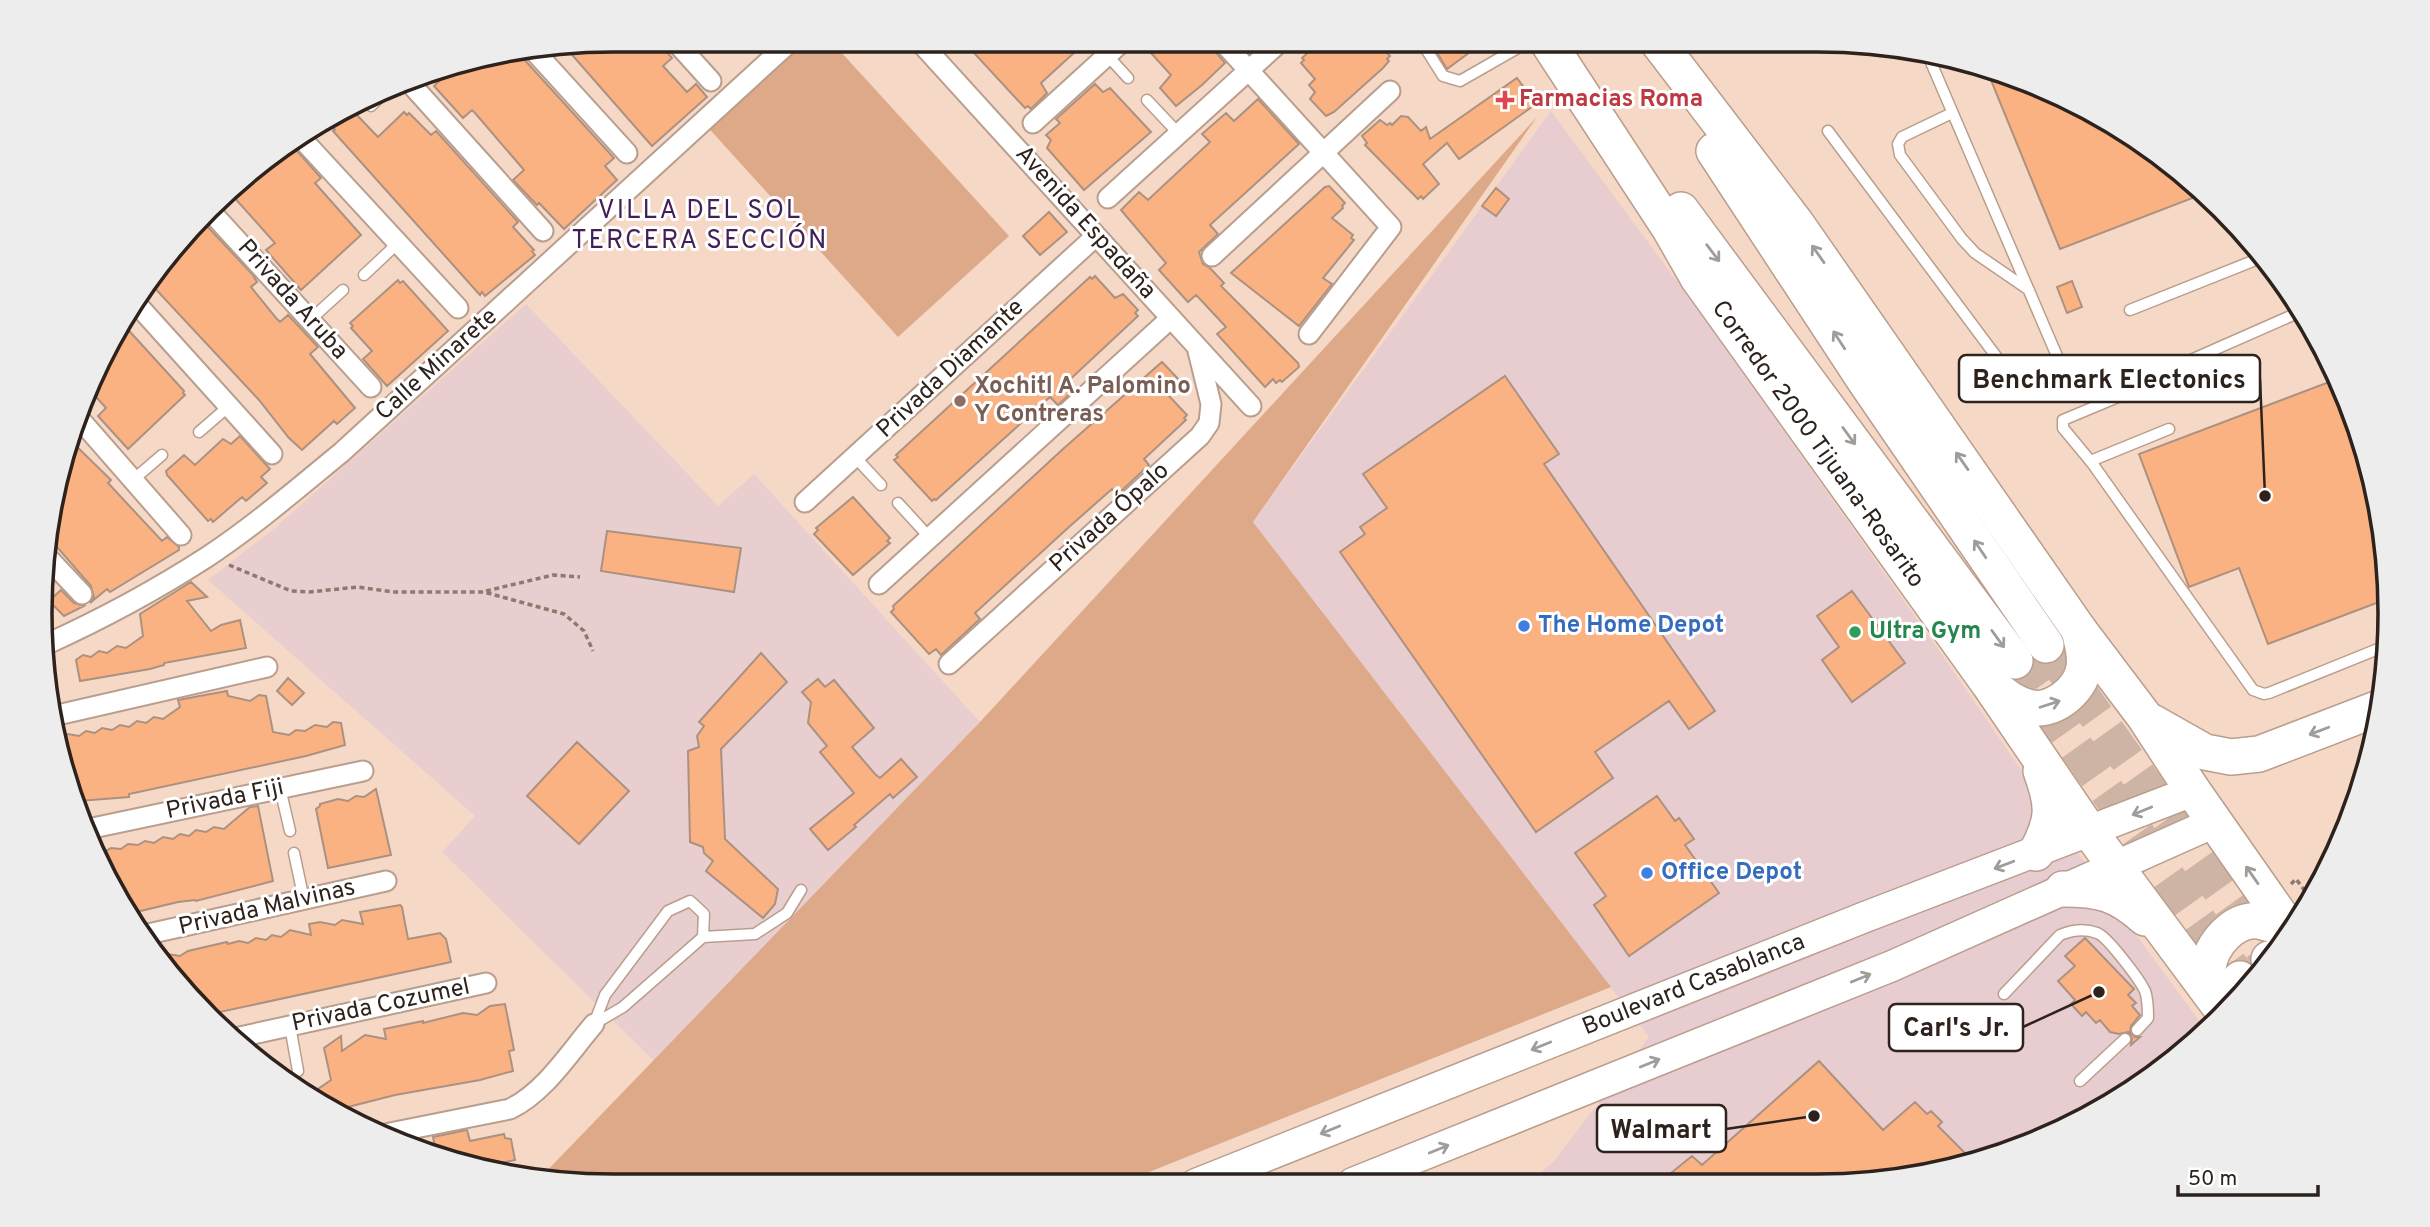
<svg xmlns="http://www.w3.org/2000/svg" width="2430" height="1227" font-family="Overpass,sans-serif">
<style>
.commercial{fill:#e8cdd0}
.education{fill:#e8cece}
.green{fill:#dda988}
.building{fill:#fbb283;stroke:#ac9180;stroke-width:2}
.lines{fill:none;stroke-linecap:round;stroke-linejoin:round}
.highway-tunnel{stroke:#ceb4a4;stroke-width:35;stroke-dasharray:35 18;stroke-linecap:butt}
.lane-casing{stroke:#ba9e8d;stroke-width:13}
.street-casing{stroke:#ba9e8d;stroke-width:23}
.primary-casing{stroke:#ba9e8d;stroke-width:33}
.highway-casing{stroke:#ba9e8d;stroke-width:38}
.path{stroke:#8d796d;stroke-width:3.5;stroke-dasharray:5 3.5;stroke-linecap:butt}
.lane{stroke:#fff;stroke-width:10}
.street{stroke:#fff;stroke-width:19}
.primary{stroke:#fff;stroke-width:30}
.highway{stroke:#fff;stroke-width:35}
.oneway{stroke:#a09c99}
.health-dot{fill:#e0444e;stroke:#fff;stroke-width:2.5}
.education-dot{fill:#8d6e63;stroke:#fff;stroke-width:2.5}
.shop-dot{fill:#3f7fe0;stroke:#fff;stroke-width:2.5}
.leisure-dot{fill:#2e9e5b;stroke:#fff;stroke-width:2.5}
.labels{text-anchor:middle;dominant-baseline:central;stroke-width:6;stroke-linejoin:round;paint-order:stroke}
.health-label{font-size:24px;font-weight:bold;fill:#be3a42;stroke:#fff;text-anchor:start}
.street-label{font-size:24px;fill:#2d221c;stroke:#fff}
.education-label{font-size:24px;font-weight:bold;fill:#785e54;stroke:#fff;text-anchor:start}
.shop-label{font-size:24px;font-weight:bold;fill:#366cbe;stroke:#fff;text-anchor:start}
.leisure-label{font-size:24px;font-weight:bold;fill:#27864d;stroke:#fff;text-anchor:start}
.neighbourhood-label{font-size:26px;letter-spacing:2px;fill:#412057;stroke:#fff}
.rim{fill:none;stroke:#2d221c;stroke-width:3.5}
.leader{fill:none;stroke:#2d221c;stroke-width:2.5}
.callout-dot{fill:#2d221c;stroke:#fff;stroke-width:2.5}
.callout{fill:#fff;stroke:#2d221c;stroke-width:2.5}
.callout-label{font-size:26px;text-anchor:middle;font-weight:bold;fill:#2d221c}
</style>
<rect width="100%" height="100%" fill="#f6d8c6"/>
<path class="commercial" d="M1551,111L1693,303L1938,649L2105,892L2205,1029L2165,1069L2036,1143L1892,1182L1529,1183L1554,1161L1649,1037L1253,522Z"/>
<path class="education" d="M526,304L718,506L754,474L980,722L654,1061L442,852L475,816L208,580L276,527Z"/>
<path class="green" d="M792,40H830L1009,236L898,337L703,122Z
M1537,117L1253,522L1611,987L1119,1184L576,1186L539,1179L980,722Z"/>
<path class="building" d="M613,40H656L672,58L663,66L687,92L696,84L707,97L652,146L566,48Z
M963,41H1000L1003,45L1007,41H1087L1041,83L1047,93L1031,109L1028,106L1025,108Z
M1164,41H1210L1213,49L1225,63L1202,85L1176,106L1160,88L1171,75L1151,53Z
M1321,41H1365L1367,43L1376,41L1390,56L1387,59L1389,61L1383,68L1334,112L1326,116L1310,99L1315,92L1309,85L1315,79L1301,63L1304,60L1302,58Z
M1430,41H1485L1447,69Z
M521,56L614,158L605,166L617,180L564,229L539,203L537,205L513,180L524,170L475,113L472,110L463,118L434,86L454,67Z
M1986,68L2070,99L2165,158L2203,194L2060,249Z
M1517,78L1536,104L1459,159L1447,143L1423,164L1439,184L1423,199L1421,196L1418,199L1365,145L1367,143L1362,136L1380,120L1387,125L1390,123L1392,125L1401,116L1408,117L1421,131L1426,127L1430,139Z
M1095,84L1103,92L1110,88L1151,132L1084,190L1047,148L1051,140L1046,135L1060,123L1056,119Z
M1258,99L1299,144L1210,225L1218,234L1199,252L1203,264L1210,268L1224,283L1221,286L1298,363L1299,367L1282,382L1280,380L1276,383L1273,379L1265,387L1217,334L1226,327L1199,298L1196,295L1188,302L1159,270L1166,263L1121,210L1139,192L1148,200L1210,142L1202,134L1226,113L1234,121Z
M353,111L378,137L404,112L407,115L409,113L431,135L436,131L518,222L513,227L534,250L532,251L535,255L485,296L482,292L480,295L333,131L335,130L330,124Z
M291,144L321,178L315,183L361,235L301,290L266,250L275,243L231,194L264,159Z
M1329,186L1345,203L1342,206L1343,208L1332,218L1353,235L1351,238L1354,240L1323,278L1332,284L1299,326L1231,273L1325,187Z
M1496,188L1509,199L1496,216L1482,206Z
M1049,212L1067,232L1040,255L1023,236Z
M204,223L253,275L257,282L251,287L276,318L280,322L288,315L318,347L310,354L355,408L337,424L334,421L302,450L289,438L259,400L149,282Z
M1095,276L1115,298L1123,294L1138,310L1135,313L1138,316L1064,385L1071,393L1058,405L1050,397L936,500L934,499L932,501L894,460L898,457L896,455L1090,277L1092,279Z
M398,280L400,283L403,281L448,331L387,386L363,359L372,351L351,328L353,326L350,323Z
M2072,281L2082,307L2067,313L2057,287Z
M122,323L184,391L183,393L185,395L128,449L98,416L106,408L89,389V385Z
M1162,362L1182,383L1168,395L1187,415L1184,418L1186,420L1144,459L1149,465L1117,495L1112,489L1069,527L975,613L980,619L941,655L936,649L929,654L891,612L894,609L893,606L1063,449Z
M1505,376L1559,454L1544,464L1715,711L1689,729L1669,701L1595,752L1613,778L1536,832L1340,552L1365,534L1360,527L1387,508L1363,474Z
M2337,379L2359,429L2385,538L2387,599L2268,644L2239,568L2189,587L2139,454Z
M240,436L270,469L261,477L267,483L246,501L242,497L213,522L211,519L208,521L167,475L166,471L184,455L195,465L223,439L231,444Z
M70,440L111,480L108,483L162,541L167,537L179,547V550L110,592L107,589L90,603L94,597L91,586L50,539L51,501Z
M853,497L890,538L887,541L890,543L853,575L814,534L818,530L816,528Z
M607,531L741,548L734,592L601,571Z
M191,582L207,597L187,601L211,631L221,625L240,620L246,648L164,663V665L150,669L80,681L76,660L83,655L91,657L99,651L107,653L117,646L126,648L143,636L140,614Z
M61,590L74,603L84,606L64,616L49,601Z
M1852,591L1905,663L1852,702L1822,660L1839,647L1817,616Z
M761,653L787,682L721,749L725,839L778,889L775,904L763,918L706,871L713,861L704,853L703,847L690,842L688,751L699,747L697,736L704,726L699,722Z
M288,678L304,693L292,705L277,691Z
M818,679L825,687L834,680L874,728L852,747L875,774L880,778L901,759L917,777L893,798L890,794L854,825L856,827L828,850L810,829L854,793L820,752L827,746L808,723L811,702L802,692Z
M227,691L228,696L250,701L259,695L266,696L273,732L289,735L296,730L305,731L315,725L327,727L333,722L341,723L345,745L306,756L129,794V797L79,801L62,739L68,734L79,736L86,731L95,733L102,728L112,730L120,725L129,727L137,721L146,723L154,717L163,719L180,707L178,700Z
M577,742L629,791L579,844L527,796Z
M376,789L391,855L328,868L316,809L320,806V804L338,799L348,801L356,796L364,797Z
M1657,796L1675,821L1679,818L1694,839L1685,845L1719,893L1629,956L1594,905L1606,896L1575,853Z
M258,806L273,881L196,901L195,900L178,902L132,913L99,867L96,857L111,848L121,849L128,844L138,845L145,841L154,843L163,837L173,839L180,834L189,836L196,830L206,832L214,827L224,829L250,807Z
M400,905L402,907L408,939L440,933L446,939L451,962L206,1015L161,953L180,956L188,951L227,942L228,944L239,941L248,943L256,938L266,940L272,935L281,937L290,930L311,935L309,924L320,922L335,925L342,920L363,924L360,912Z
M2085,938L2134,989L2128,995L2136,1003L2132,1006L2140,1015L2131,1026L2130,1032L2135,1037H2140L2131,1045L2132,1038L2128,1032L2119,1034L2110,1032L2100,1020L2096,1023L2086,1012L2082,1016L2071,1004L2075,1000L2058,981L2075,966L2065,956Z
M505,1004L514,1050L509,1051L513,1071L480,1080L395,1095L348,1107L351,1121L312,1093L331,1080L324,1048L341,1036L342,1051L365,1035L386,1039L384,1029L423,1021V1023L463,1013L477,1015L490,1006Z
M1819,1061L1883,1130L1915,1102L1927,1114L1931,1111L1942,1122L1938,1126L1972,1160L1892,1182H1660L1692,1156L1702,1165Z
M467,1130L470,1141L504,1134L505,1138L511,1139L515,1160L474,1169L437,1157L433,1137Z"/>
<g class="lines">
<path class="highway-tunnel" d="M2046,645L2269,959
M2015,661L2240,979"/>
<defs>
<path id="lane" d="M1421,41L1443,76L1460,81L1528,42
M1107,55L1128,78
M1147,100L1179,134
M371,106L380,97
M1952,113L1902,137L1898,144L1900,155L1962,239L1975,253L2029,290
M1828,131L2016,383C2032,396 2049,384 2066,377L1927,53
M364,275L398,243
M2130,310L2263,257
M310,320L343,290
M2184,363L2302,311
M2169,429L2093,460L2092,463L2253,690L2264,694L2269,693L2388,645
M199,432L229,406
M855,457L881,485
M2092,463L2063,428V420L2130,392
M133,480L162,455
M898,503L930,538
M280,788L290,831
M294,853L304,900
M690,901L704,914L703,937L623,1007L594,1024L605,995L668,911Z
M703,937L755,934L787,913L801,890
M2004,994L2060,935C2072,930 2084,928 2097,933C2107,936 2140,980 2145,991C2148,999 2148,1009 2148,1018L2137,1030
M290,1026L298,1071
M2080,1081L2125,1039"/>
<path id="street" d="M674,40L711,81
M919,41L1251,406
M1222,41L1391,227L1309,334
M536,53L627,153
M409,82L543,231
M1033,123L1123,41
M302,139L458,308
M1108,198L1281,41
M213,214L371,387
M1212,256L1390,91
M134,301L272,454
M77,416L181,535
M805,502L1096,236
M49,559L82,594
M879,584L1171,318
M47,644C102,619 156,590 207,557C254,526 298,488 342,452L792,40
M949,664L1200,436L1209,423L1211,404L1197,347
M53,716L267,667
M88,829L363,771
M148,934L386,881
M235,1038L486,983
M380,1135L510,1109C545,1092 569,1053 594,1024"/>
<g id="primary">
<path d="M1353,1183L1892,966L2215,822"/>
<path id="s1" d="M1196,1184L1865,917L2193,791"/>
</g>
<g id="highway">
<path id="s2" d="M1547,41L1670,229L1698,278L1989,684L2090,832L2223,1011"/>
<path d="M1657,41L1796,223L2079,630L2144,716L2193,791L2291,931"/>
<path d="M1714,151L1865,381L2046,645"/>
<path d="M1681,210L2015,661"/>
<path d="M1995,688C2005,696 2015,704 2028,707C2051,714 2081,691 2084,667C2086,655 2082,642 2079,630"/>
<path d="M2152,722L2205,752L2231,757L2259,754L2379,708"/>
<path d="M2036,853C2054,820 2054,806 2041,771"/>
<path d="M2063,889C2100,889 2117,893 2145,918"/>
<path d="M2269,959L2271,962"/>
<path d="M2240,979L2246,988"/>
<path d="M2212,995C2211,987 2207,977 2208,968C2211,945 2233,918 2259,921C2270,923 2280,928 2290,932"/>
</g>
</defs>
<use href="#lane" class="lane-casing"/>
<use href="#street" class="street-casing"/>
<use href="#primary" class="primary-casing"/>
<use href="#highway" class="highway-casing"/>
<path class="path" d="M229,565L291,591L309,592L358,587L393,592H484L564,614L584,631L593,651
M486,591L553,575L580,577
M2291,884L2296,879L2311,899"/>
<use href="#lane" class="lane"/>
<use href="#street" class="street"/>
<use href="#primary" class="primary"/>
<use href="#highway" class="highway"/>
</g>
<defs><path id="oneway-shaft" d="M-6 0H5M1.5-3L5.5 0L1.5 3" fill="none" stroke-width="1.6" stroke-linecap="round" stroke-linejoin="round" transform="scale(1.75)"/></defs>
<g class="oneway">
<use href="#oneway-shaft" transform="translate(1713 253) rotate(53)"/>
<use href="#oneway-shaft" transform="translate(1818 254) rotate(-125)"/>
<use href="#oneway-shaft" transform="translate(1839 340) rotate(-123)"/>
<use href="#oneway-shaft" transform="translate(1849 436) rotate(54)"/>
<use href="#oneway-shaft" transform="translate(1962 461) rotate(-125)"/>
<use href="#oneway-shaft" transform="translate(1980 549) rotate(-124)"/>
<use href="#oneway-shaft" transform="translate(1998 639) rotate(54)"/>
<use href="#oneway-shaft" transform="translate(2050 704) rotate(-18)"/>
<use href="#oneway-shaft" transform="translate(2319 731) rotate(159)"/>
<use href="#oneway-shaft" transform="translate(2142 811) rotate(158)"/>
<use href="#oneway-shaft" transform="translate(2004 865) rotate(159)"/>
<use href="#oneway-shaft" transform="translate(2252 875) rotate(-125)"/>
<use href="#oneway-shaft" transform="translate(1861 978) rotate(-22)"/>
<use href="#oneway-shaft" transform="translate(1541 1046) rotate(158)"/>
<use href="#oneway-shaft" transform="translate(1650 1063) rotate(-22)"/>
<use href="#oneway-shaft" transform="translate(1330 1130) rotate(158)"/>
<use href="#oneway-shaft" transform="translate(1439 1149) rotate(-22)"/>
</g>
<path class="health-dot" d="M1501.5 89.5h7v7h7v7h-7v7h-7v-7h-7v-7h7z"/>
<circle class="education-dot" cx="960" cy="401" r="7"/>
<g class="shop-dot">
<circle cx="1524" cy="626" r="7"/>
<circle cx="1647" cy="873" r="7"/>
</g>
<circle class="leisure-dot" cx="1855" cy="632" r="7"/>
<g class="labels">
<g class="health-label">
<text x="1519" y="100">Farmacias Roma</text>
</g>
<g class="street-label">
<text transform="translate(1085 223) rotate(48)">Avenida Espadaña</text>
<text transform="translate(292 300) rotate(48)">Privada Aruba</text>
<text transform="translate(437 365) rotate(-42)">Calle Minarete</text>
<text transform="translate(951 369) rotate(-43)">Privada Diamante</text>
<text stroke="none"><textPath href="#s2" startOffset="486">Corredor 2000 Tijuana-Rosarito</textPath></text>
<text transform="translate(1110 518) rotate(-42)">Privada Ópalo</text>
<text transform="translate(225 800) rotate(-12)">Privada Fiji</text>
<text transform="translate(267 908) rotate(-13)">Privada Malvinas</text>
<text stroke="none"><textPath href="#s1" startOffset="536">Boulevard Casablanca</textPath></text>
<text transform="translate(381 1006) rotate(-12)">Privada Cozumel</text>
</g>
<g class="education-label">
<text x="974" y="387">Xochitl A. Palomino<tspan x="974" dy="28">Y Contreras</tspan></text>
</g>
<g class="shop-label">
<text x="1538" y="626">The Home Depot</text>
<text x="1661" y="873">Office Depot</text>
</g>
<g class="leisure-label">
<text x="1869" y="632">Ultra Gym</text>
</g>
<g class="neighbourhood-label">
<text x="700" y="211">VILLA DEL SOL<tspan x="700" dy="30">TERCERA SECCIÓN</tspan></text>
</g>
</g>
<path d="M0 0H2430V1227H0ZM613 52H1817A561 561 0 0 1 2378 613V613A561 561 0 0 1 1817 1174H613A561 561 0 0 1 52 613V613A561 561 0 0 1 613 52Z" fill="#eeeded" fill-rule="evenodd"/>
<path class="rim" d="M613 52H1817A561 561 0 0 1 2378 613V613A561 561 0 0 1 1817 1174H613A561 561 0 0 1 52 613V613A561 561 0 0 1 613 52Z"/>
<path class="leader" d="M2265 496L2260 379M2099 992L2023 1027M1814 1116L1726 1129"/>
<g class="callout-dot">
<circle cx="2265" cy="496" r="7"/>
<circle cx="2099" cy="992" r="7"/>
<circle cx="1814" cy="1116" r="7"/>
</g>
<g class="callout">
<rect x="1959" y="355" width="301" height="47" rx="7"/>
<rect x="1889" y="1004" width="134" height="47" rx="7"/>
<rect x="1597" y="1105" width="129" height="47" rx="7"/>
</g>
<g class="callout-label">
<text x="2109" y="388">Benchmark Electonics</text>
<text x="1956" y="1036">Carl's Jr.</text>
<text x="1661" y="1138">Walmart</text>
</g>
<path d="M2178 1185v10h140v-10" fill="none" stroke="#2d221c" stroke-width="3.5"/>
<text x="2188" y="1185" font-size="21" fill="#2d221c" stroke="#ffffff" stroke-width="5" paint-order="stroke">50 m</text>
</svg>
